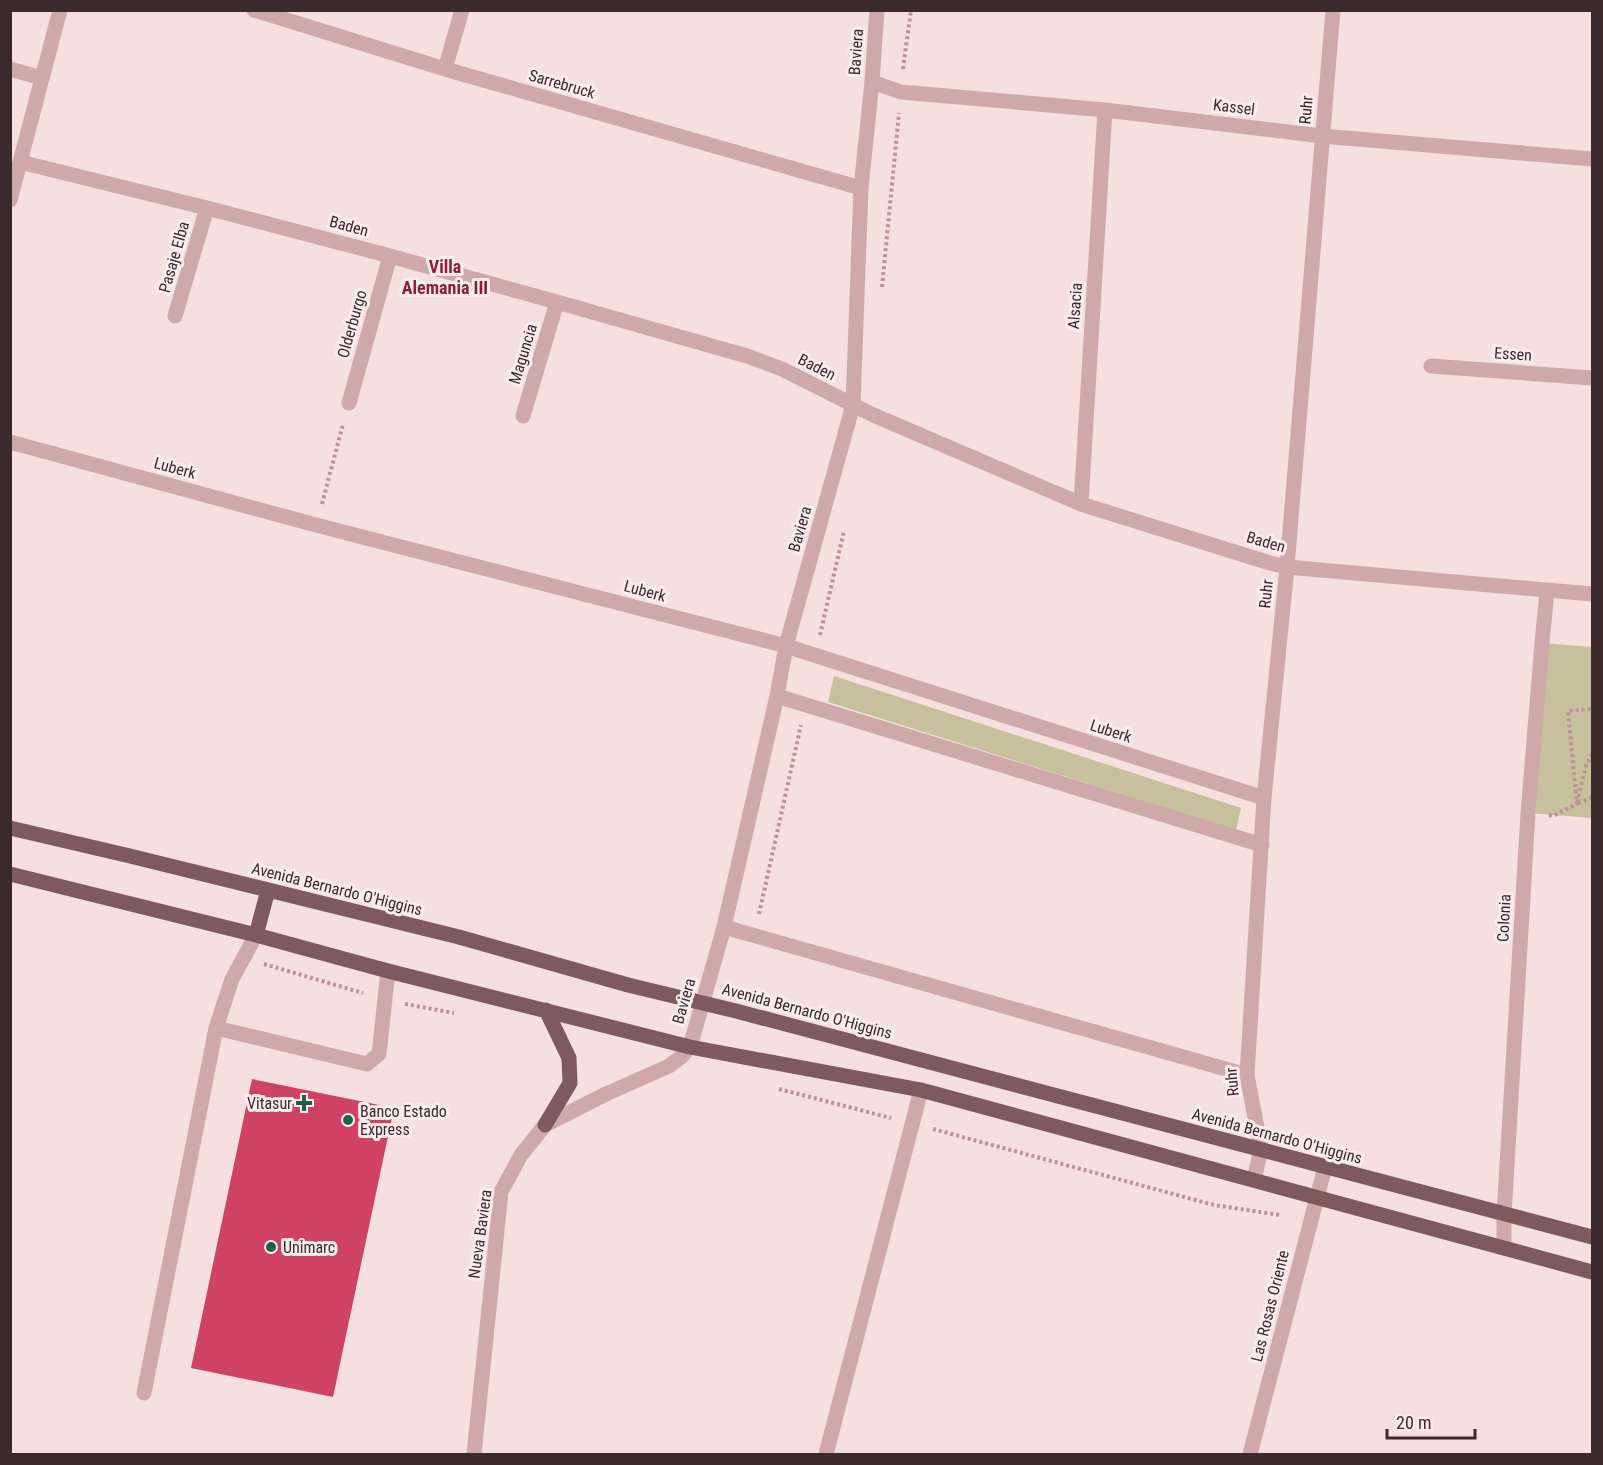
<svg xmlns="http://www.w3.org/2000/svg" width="1603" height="1465" font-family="'Roboto Condensed',sans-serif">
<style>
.green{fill:#c6c09d}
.building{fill:#d04263}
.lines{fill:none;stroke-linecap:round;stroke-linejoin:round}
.path{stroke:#bb9395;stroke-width:4;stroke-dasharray:3 3;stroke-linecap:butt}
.service{stroke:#cfa9aa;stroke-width:15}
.minor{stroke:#cfa9aa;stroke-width:15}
.tertiary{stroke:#cfa9aa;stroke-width:15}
.primary{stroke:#7e5a5f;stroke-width:15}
.poi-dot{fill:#1b6145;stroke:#fcedec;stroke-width:2}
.labels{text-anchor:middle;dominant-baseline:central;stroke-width:6;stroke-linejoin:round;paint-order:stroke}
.street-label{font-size:16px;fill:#3b2a2c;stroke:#fcedec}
.poi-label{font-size:16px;fill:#3b2a2c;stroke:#fcedec;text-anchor:start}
.neighbourhood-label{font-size:18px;font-weight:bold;fill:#921b37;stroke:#fcedec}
</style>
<rect width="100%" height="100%" fill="#f5e0df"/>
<path class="green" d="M1542,643L1592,647V818L1528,813Z
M834,676L1241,808L1236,830L828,702Z"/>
<path class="building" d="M252,1079L394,1108L333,1397L191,1368Z"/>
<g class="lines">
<path class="path" d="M903,69L911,10
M882,287L899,113
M322,504L343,424
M820,635L844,531
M1592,754L1586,765L1577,804L1592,797
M1549,815L1553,816L1577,804L1568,711L1592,709
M759,914L801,725
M264,964L363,993
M405,1004L454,1013
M779,1089L891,1118
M933,1129L1214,1205L1280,1215"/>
<path class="service" d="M216,1028L367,1064L379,1054L388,971
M144,1393L216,1028L232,979L256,935"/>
<path class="minor" d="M254,10L445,69L861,188
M10,69L42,78
M445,69L462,10
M872,82L901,92L1105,110L1322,136L1592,159
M20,162L207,208L390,256L557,302L747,356L782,369L871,414L1081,504L1270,563L1287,567L1592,594
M10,200L60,10
M175,316L207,208
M1431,366L1592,378
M349,403L390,256
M523,416L557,302
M10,442L316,525L786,646L1264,798
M1081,504L1105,110
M777,696L1262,845
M724,927L1247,1075
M1254,1180L1261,1149L1247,1075L1264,798L1287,567L1333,10
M1504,1248V1215L1528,813L1542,643L1547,591
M474,1454L501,1192L521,1155L545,1125L606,1094L669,1066L681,1057L690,1047
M826,1454L921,1090
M1250,1454L1325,1167"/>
<path class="tertiary" d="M690,1047L724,927L777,696L786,646L853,405L861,188L872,82L877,10"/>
<path class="primary" d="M10,828L130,856L459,937L628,985L736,1011L1592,1237
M10,874L256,935L388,971L690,1047L921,1090L1592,1272
M256,935L268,890
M545,1125L570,1083L569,1058L546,1010"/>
</g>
<g class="poi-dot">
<path d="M301 1094h6v6h6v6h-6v6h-6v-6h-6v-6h6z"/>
<circle cx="348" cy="1120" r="6"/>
<circle cx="271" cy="1247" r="6"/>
</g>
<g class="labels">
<g class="street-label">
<text transform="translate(856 52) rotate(-86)">Baviera</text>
<text transform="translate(562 84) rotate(16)">Sarrebruck</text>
<text transform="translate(1234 107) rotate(7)">Kassel</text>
<text transform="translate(1306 110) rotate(-85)">Ruhr</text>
<text transform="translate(349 226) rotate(15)">Baden</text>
<text transform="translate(174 257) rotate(-74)">Pasaje Elba</text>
<text transform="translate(1075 306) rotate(-86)">Alsacia</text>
<text transform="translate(352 324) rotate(-74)">Olderburgo</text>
<text transform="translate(523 354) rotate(-73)">Maguncia</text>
<text transform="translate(1513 354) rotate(4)">Essen</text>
<text transform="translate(817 367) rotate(27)">Baden</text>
<text transform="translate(175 468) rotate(15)">Luberk</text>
<text transform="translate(800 529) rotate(-74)">Baviera</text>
<text transform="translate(1266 542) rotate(16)">Baden</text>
<text transform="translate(645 591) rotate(15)">Luberk</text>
<text transform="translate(1266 594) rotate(-84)">Ruhr</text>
<text transform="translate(1111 731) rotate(18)">Luberk</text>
<text transform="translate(337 889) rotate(14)">Avenida Bernardo O'Higgins</text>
<text transform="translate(1504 918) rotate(-87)">Colonia</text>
<text transform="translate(684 1001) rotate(-74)">Baviera</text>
<text transform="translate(807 1011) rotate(15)">Avenida Bernardo O'Higgins</text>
<text transform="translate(1232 1082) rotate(-95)">Ruhr</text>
<text transform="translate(1277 1136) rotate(15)">Avenida Bernardo O'Higgins</text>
<text transform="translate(480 1234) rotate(-82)">Nueva Baviera</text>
<text transform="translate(1270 1306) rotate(-76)">Las Rosas Oriente</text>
</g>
<g class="poi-label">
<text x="292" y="1103" text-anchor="end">Vitasur</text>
<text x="360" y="1111">Banco Estado<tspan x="360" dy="18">Express</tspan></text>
<text x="283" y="1247">Unimarc</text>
</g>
<g class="neighbourhood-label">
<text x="445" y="266">Villa<tspan x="445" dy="21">Alemania III</tspan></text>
</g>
</g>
<rect width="1603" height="1465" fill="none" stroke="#3b2a2c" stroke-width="24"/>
<path d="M1387 1429v9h88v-9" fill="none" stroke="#3b2a2c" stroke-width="3"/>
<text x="1396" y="1429" font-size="18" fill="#3b2a2c" stroke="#fcedec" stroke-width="4.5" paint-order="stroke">20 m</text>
</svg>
